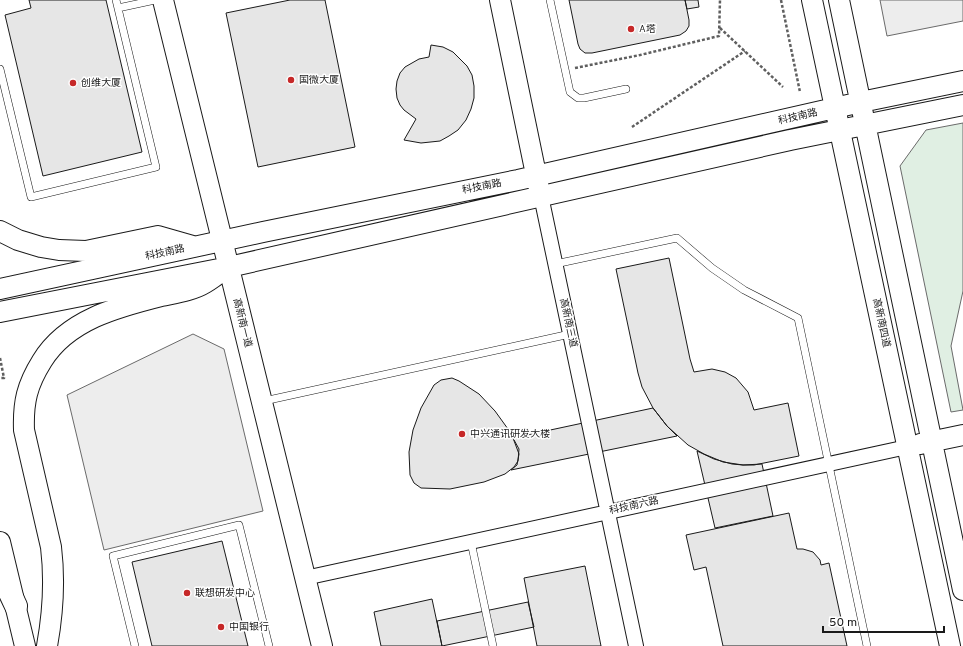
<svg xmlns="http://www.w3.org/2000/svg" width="963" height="646" font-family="Overpass,'Noto Sans SC',sans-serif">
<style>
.green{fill:#e0efe3;stroke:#6a6a6a}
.parking{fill:#ededed;stroke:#6a6a6a}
.building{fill:#e6e6e6;stroke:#1a1a1a}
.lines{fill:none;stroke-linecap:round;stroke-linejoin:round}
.lane-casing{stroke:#1a1a1a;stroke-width:8}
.street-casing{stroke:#1a1a1a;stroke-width:16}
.secondary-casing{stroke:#1a1a1a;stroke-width:22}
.primary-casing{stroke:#1a1a1a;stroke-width:24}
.path{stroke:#5f5f5f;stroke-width:2.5;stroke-dasharray:3 2;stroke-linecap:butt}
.lane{stroke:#fff;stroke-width:7}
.street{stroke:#fff;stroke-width:14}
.secondary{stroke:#fff;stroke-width:20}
.primary{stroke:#fff;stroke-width:22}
.poi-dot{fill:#c62828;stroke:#fff;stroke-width:1.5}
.labels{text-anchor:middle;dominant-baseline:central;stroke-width:3;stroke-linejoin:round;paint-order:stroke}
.poi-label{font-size:10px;fill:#1a1a1a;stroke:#fff;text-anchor:start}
.street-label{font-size:10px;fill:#1a1a1a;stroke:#fff}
</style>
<rect width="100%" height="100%" fill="#fff"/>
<path class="green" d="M963,123V291L951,346L963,410L951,412L900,166L926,130Z"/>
<path class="parking" d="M880,0H963V21L887,36Z
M193,334L224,349L263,511L104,550L67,395Z"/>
<path class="building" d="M29,0H106L142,152L43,176L5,15L31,8Z
M290,0H325L355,147L258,167L226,13Z
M569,0H685L689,20V26L686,31L680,35L592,53H585L580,49L578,44Z
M685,0H698L699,7L687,9Z
M431,45L443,47L453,52L467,66L472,75L474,86V98L471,109L466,120L458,130L449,136L440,141L421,143L404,140L416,119L404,110L400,105L397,98L396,89L397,81L400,73L405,67L419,59L429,57Z
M669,258L690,359L694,372L712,369L725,372L736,378L748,392L754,410L788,403L799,456L754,465H743L723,462L704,454L688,445L667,426L653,408L642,387L638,373L616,269Z
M452,378L459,381L479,394L495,411L508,429L519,449L518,461L514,467L505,474L484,482L450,489L421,488L414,483L410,475L409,452L413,430L421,408L434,385L441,380Z
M653,408L667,426L677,436L511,470L517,465L519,454L513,438Z
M697,451L714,459L732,464L743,465L762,464L773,516L715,528Z
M789,513L797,549H803L813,552L820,560L821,565L829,563L847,646H723L706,567L694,570L686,535Z
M222,541L248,646H152L132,562Z
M585,566L601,646H537L524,578Z
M432,599L442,646H381L374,612Z
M528,602L534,627L442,646L437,621Z"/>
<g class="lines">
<defs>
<path id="lane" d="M550,0L570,92L578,98H584L626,89
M118,8L155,0
M0,69L31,197L156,167L116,0
M555,264L677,238L712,268L744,290L798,318L867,646
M264,401L570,334
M471,542L493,646
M135,646L113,556L239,525L269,646"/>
<path id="street" d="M541,196L636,646
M305,578L907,447"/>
<path id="secondary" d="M163,0L322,646
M500,0L539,189
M812,0L950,646
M839,0L963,590
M0,231L18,240L41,247L59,250L86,251L158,236L193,246
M0,289L263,232L518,180L861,102L963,81
M0,312L229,267L790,140L963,105
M920,444L963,435
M0,542L25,646
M47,646C53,613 55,580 51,547L24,430C23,402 27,385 42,361C67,320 117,307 161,296C175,293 192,291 205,283C210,280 215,276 220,273"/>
<path id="primary" d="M0,572L16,606"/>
</defs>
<use href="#lane" class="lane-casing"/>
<use href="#street" class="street-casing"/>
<use href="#secondary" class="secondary-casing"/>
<use href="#primary" class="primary-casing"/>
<path class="path" d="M781,0L800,92
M720,28L783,87
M575,68L640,55L719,36L720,0
M632,127L745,51
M0,358L4,378H0"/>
<use href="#lane" class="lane"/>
<use href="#street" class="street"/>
<use href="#secondary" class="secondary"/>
<use href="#primary" class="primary"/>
</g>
<g class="poi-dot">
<circle cx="631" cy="29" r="4"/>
<circle cx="291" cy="80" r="4"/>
<circle cx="73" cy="83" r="4"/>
<circle cx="462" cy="434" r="4"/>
<circle cx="187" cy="593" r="4"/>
<circle cx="221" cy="627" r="4"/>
</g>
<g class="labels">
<g class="poi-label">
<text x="639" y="29">A塔</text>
<text x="299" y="80">国微大厦</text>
<text x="81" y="83">创维大厦</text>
<text x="470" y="434">中兴通讯研发大楼</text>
<text x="195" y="593">联想研发中心</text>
<text x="229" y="627">中国银行</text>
</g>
<g class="street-label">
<text transform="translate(798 117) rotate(-13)">科技南路</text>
<text transform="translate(482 187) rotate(-11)">科技南路</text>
<text transform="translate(165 253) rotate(-12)">科技南路</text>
<text transform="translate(242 323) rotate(76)">高新南一道</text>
<text transform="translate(568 323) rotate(78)">高新南三道</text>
<text transform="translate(881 323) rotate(78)">高新南四道</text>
<text transform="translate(634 506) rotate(-12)">科技南六路</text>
</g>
</g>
<path d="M823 626v6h121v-6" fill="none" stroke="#1a1a1a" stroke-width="2"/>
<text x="829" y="626" font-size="12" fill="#1a1a1a" stroke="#ffffff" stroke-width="3" paint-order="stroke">50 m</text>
</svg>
